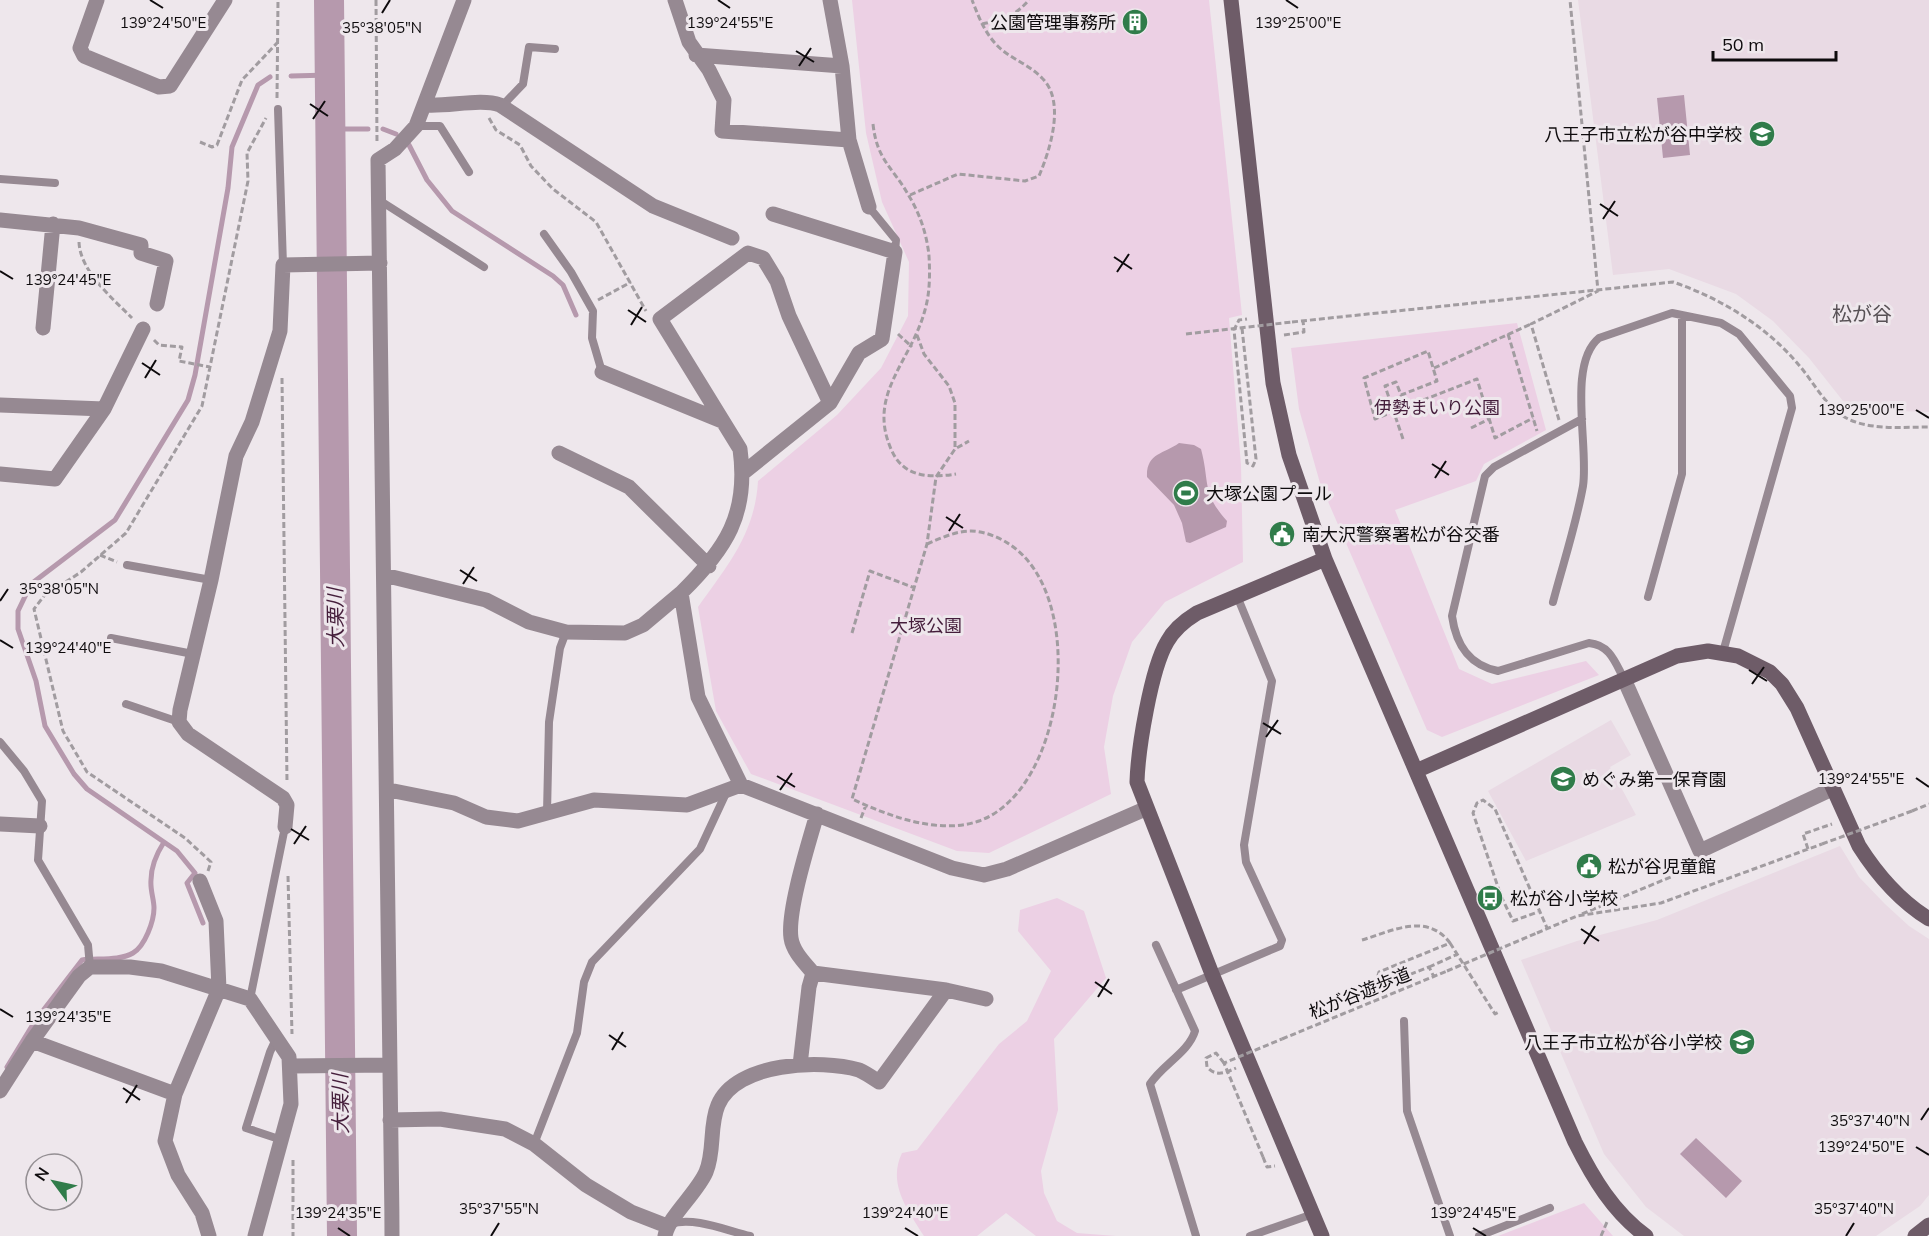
<svg xmlns="http://www.w3.org/2000/svg" width="1929" height="1236" font-family="Mulish,'Noto Sans JP',sans-serif">
<style>
.built{fill:#e9dae4}
.green{fill:#ecd0e4}
.water{fill:#b699ad}
.lines{fill:none;stroke-linecap:round;stroke-linejoin:round}
.stream{stroke:#b699ad;stroke-width:5}
.river{stroke:#b699ad;stroke-width:30}
.path{stroke:#a19ca0;stroke-width:3;stroke-dasharray:6 3;stroke-linecap:butt}
.lane{stroke:#968992;stroke-width:8}
.street{stroke:#968992;stroke-width:15}
.secondary{stroke:#6e5c68;stroke-width:15}
.path-bridge{stroke:#a19ca0;stroke-width:3;stroke-dasharray:6 3;stroke-linecap:butt}
.ticks{fill:none;stroke:#0e0b0d;stroke-width:2}
.labels{text-anchor:middle;dominant-baseline:central;stroke-width:6;stroke-linejoin:round;paint-order:stroke}
.poi-label{font-size:18px;fill:#0e0b0d;stroke:#eee7ec;text-anchor:start}
.park-label{font-size:18px;fill:#441d3b;stroke:#eee7ec}
.street-label{font-size:18px;fill:#0e0b0d;stroke:#eee7ec}
.neighbourhood-label{font-size:20px;fill:#575155;stroke:#eee7ec}
.water-label{font-size:20px;font-style:italic;fill:#451e3b;stroke:#eee7ec}
.ticks-label{font-size:15px;text-anchor:middle;fill:#0e0b0d;stroke:#eee7ec;stroke-width:6;stroke-linejoin:round;paint-order:stroke}
</style>
<rect width="100%" height="100%" fill="#eee7ec"/>
<path class="built" d="M1578,0H1929V412L1868,410L1843,401L1809,358L1773,321L1736,294L1669,269L1613,275Z
M1611,720L1631,755L1610,767L1636,815L1526,861L1488,791Z
M1840,846L1859,877L1885,904L1909,926L1929,939V1195L1920,1206L1876,1236H1684L1646,1207L1604,1154L1521,960L1577,941L1657,920Z"/>
<path class="green" d="M852,0H1209L1242,315L1229,318L1241,465L1243,562L1165,602L1132,642L1113,696L1104,747L1111,794L989,853L957,851L751,774L716,711L698,607C727,566 755,534 758,481L837,415L881,368L908,316L909,262L882,202L866,133Z
M1517,323L1546,430L1484,464L1476,481L1395,510L1459,669L1492,684L1586,661L1599,675L1442,737L1427,730L1320,483L1299,409L1291,348Z
M1057,898L1084,911L1106,978L1054,1039L1058,1110L1041,1171L1044,1193L1057,1221L1077,1233L1116,1236H1036L1006,1213L977,1236H924C908,1210 887,1184 902,1153L917,1150L999,1044L1027,1021L1051,971L1018,931L1020,910Z
M1584,1203L1613,1236H1498Z"/>
<path class="water" d="M1684,95L1690,155L1663,158L1657,98Z
M1179,443L1194,445L1201,449C1210,482 1201,492 1227,521L1226,527L1190,543L1186,542L1182,523L1174,505L1147,477C1146,453 1164,454 1179,443Z
M1696,1138L1742,1181L1726,1198L1680,1154Z"/>
<g class="lines">
<path class="stream" d="M291,76L329,75
M330,129H368
M383,129L396,134
M409,145L427,180L452,211L553,276L563,285L576,315
M203,923L187,883L195,873L177,851L87,789L74,774L45,726L36,681L18,629V611L31,584L115,520L188,400L195,375L228,188L232,147L258,85L270,77
M7,1067L35,1021L82,960C97,958 120,961 133,953C145,946 154,921 154,908C154,899 150,890 151,880C151,866 157,853 164,842"/>
<path class="river" d="M329,0L342,1236"/>
<path class="path" d="M376,0L377,143
M982,24C1003,20 1015,16 1029,0
M277,98L278,0
M489,118L496,130L520,145L531,166L553,189L596,222L646,311
M873,124C877,161 893,167 909,196C920,214 927,235 929,256C930,273 930,293 925,310C911,362 867,394 891,449C903,478 930,478 956,474
M200,142L212,147L217,145L242,80L278,42
M910,195L958,174L1025,181L1039,176C1050,150 1066,101 1042,78C1028,63 1007,58 994,42C983,29 978,15 972,0
M79,242C80,271 112,298 132,318
M598,300L631,282
M1292,322L1673,282C1720,298 1766,326 1798,364C1813,381 1824,404 1843,416C1866,431 1903,427 1929,427
M1242,328L1256,459L1253,466L1247,463L1234,330L1239,320L1247,319
M898,334L912,347
M1508,334L1537,431
M917,335L924,354L949,386L955,403V449
M1284,335L1304,332L1303,320
M154,340L159,345L182,347L179,361L210,367
M1434,368L1531,324
M282,378L287,782
M1559,420L1531,324L1598,291L1570,0
M1471,428L1489,419
M1403,439L1385,386L1396,382L1401,395L1437,381L1428,351L1364,378L1375,419L1477,379L1495,438L1533,418
M927,544C941,538 956,531 971,531C983,531 999,537 1009,544C1089,595 1066,790 979,821C938,835 889,816 852,799L927,544L936,477L955,449L969,441
M100,555L117,562
M852,633L870,571L915,588
M1912,811L1929,804
M861,818L866,805
M1808,849L1803,834L1832,824
M208,871L211,862L185,838L87,772L63,731L34,609L44,596L81,572L126,533L202,406L248,181L247,153L266,118
M288,876L292,1034
M1501,896L1513,921L1538,912
M1496,898L1501,896L1473,813L1477,803L1483,800L1495,809L1547,928
M1582,914L1697,866
M1537,933L1577,916L1661,903L1822,844
M1362,940C1392,931 1427,912 1450,943L1379,972L1377,979L1385,984L1429,967L1434,977
M1450,943L1495,1014L1499,1012
M1429,967L1458,954
M1282,1039L1447,971
M1224,1063L1216,1053L1206,1058L1207,1067C1216,1077 1225,1073 1236,1068
M1263,1157L1267,1167L1275,1166
M293,1160V1236
M1601,1236L1607,1222"/>
<path class="lane" d="M502,106L523,84L529,47L555,49
M278,109L283,265
M416,126H440L469,172
M0,179L55,183
M379,200L484,267
M869,207L896,240L895,252
M544,234L571,272L593,311L592,338L602,372
M1582,419L1494,467L1485,476L1452,616C1456,645 1469,665 1498,671L1589,643C1610,645 1615,662 1624,679
M127,565L211,580
M1648,597L1682,474V315
M1553,602C1563,564 1576,525 1583,486C1589,447 1567,364 1599,338L1672,313L1721,323L1739,334L1790,396L1792,408L1723,652
M111,638L193,654
M126,704L179,722
M0,742L24,771L42,801L38,860L88,945L90,967
M547,813L549,722L560,648L566,632
M1156,945L1195,1031C1189,1052 1162,1065 1150,1084L1196,1236
M1176,990L1280,946L1282,940L1246,862L1244,845L1272,681L1237,596
M250,999L285,827
M1404,1021L1407,1111L1450,1236
M276,1039L270,1052L246,1128L282,1140
M534,1144L577,1033L584,982L592,962L700,849L727,791
M671,1224C693,1216 728,1231 750,1236
M1250,1236L1313,1214
M1479,1236L1550,1208"/>
<path class="street" d="M97,0L80,48L84,56L159,87L170,86L225,0
M675,0L689,42L709,70L724,100L722,131L849,140
M830,0L842,66L849,140L869,207
M696,55L842,66
M425,105C448,107 481,98 500,105L653,206L732,238
M0,220L79,228L141,245V253L166,261L157,304
M43,328L53,224
M602,372L722,421
M830,403L789,316L777,281L763,258L748,253L660,319L740,449C749,514 726,549 681,593L698,697L741,785L952,868L984,875L1007,869L1145,809
M0,405L104,409
M559,453L629,487L709,566
M743,473L830,403L859,353L882,339L895,252L773,214
M0,474L55,479L104,409L143,329
M384,575L486,600L529,622L566,632L625,633L643,625L681,593
M1624,679L1700,851L1832,789
M389,790L454,803L486,817L518,821L594,800L687,805L741,785
M817,814C809,842 787,911 791,938C793,952 805,963 813,973L946,990L986,999
M0,824L40,826
M285,827L287,805L283,798L188,734L179,722L180,710L211,580L236,456L252,422L280,331L283,265L380,263
M200,881L216,921L219,989L175,1094L165,1141L178,1175L202,1213L209,1236
M32,1041L175,1094
M800,1065L809,987L813,973
M291,1066L389,1065
M0,1091L32,1041L79,976L90,967H130L161,971L250,999L289,1057L291,1104L255,1236
M390,1120L440,1119L505,1129L534,1144L586,1185L631,1212L667,1226
M392,1236C390,877 384,518 378,160L395,149L416,126L464,0
M665,1236C668,1217 697,1193 706,1172C715,1151 709,1126 718,1105C736,1062 821,1059 859,1070C866,1073 873,1078 879,1082L946,990"/>
<path class="secondary" d="M1231,0L1273,383L1289,455L1325,559L1575,1142C1593,1178 1613,1212 1646,1236
M1416,771L1677,656L1708,651L1738,656L1770,672L1782,684L1797,708L1859,846C1878,876 1900,901 1929,919
M1322,1236L1212,974L1137,782C1138,749 1151,669 1167,642C1174,629 1184,621 1197,613L1325,559
M1915,1236L1929,1225"/>
<path class="path-bridge" d="M1186,334L1292,322
M1822,844L1912,811
M1447,971L1537,933
M1263,1157L1224,1063L1282,1039"/>
</g>
<path class="ticks" d="M150,0L163,8M718,0L730,8M1286,0L1298,8M382,13L390,0M796,51L814,62M799,66L811,48M310,104L328,116M313,119L325,101M1600,204L1618,216M1603,219L1615,201M1114,257L1132,269M0,271L13,279M1117,272L1129,254M628,310L646,322M631,325L642,307M142,363L160,375M145,378L156,360M1916,410L1929,418M1432,464L1449,475M1435,478L1446,461M946,517L963,528M949,531L960,514M460,570L477,581M463,584L474,567M0,601L8,589M0,640L13,648M1749,670L1767,681M1752,684L1764,667M1263,723L1281,734M1266,737L1278,720M777,776L795,787M1916,778L1929,787M780,790L792,773M291,829L309,840M294,844L306,826M1581,929L1599,941M1584,944L1595,926M1095,982L1112,994M1098,997L1109,979M0,1009L13,1017M609,1035L626,1047M612,1050L623,1032M123,1088L140,1100M126,1103L137,1085M1921,1120L1929,1108M1916,1147L1929,1155M338,1228L350,1236M905,1228L918,1236M1473,1228L1486,1236M491,1236L499,1223M1846,1236L1854,1223"/>
<defs>
<symbol id="building-disc" viewBox="-11 -11 22 22"><circle r="9.5" fill="#307c4a" stroke="#eee7ec"/><path d="M-4-6H4V6H1V3H-1V6H-4ZM-2.5-4.3h1.7v1.8h-1.7ZM.8-4.3h1.7v1.8H.8ZM-2.5-1h1.7V.8h-1.7ZM.8-1h1.7V.8H.8Z" fill="#fff"/></symbol>
<symbol id="school-disc" viewBox="-11 -11 22 22"><circle r="9.5" fill="#307c4a" stroke="#eee7ec"/><path d="M0-5L7-2L0 1L-7-2ZM-4 1L0 2.5L4 1V4Q0 6-4 4Z" fill="#fff"/></symbol>
<symbol id="stadium-disc" viewBox="-11 -11 22 22"><circle r="9.5" fill="#307c4a" stroke="#eee7ec"/><path d="M0-5a6.5 5 0 1 0 0 10a6.5 5 0 1 0 0-10ZM-3.5-1.8h7v3.6h-7Z" fill="#fff"/></symbol>
<symbol id="civic-disc" viewBox="-11 -11 22 22"><circle r="9.5" fill="#307c4a" stroke="#eee7ec"/><path d="M-.6-6.5H3V-4.5H.6V-3L4-1V1h2V6H-6V1h2V-1L-.6-3ZM-1.2 2.5V6h2.4V2.5Z" fill="#fff"/></symbol>
<symbol id="bus-disc" viewBox="-11 -11 22 22"><circle r="9.5" fill="#307c4a" stroke="#eee7ec"/><path d="M-5-6H5V4H4V6H2V4H-2V6H-4V4H-5ZM-3.5-4V0h7V-4ZM-3.5 1.2v1.5H-2V1.2ZM2 1.2v1.5H3.5V1.2Z" fill="#fff"/></symbol>
</defs>
<g fill-rule="evenodd">
<use href="#building-disc" x="1120" y="7" width="30" height="30"/>
<use href="#school-disc" x="1747" y="119" width="30" height="30"/>
<use href="#stadium-disc" x="1171" y="478" width="30" height="30"/>
<use href="#civic-disc" x="1267" y="519" width="30" height="30"/>
<use href="#school-disc" x="1548" y="764" width="30" height="30"/>
<use href="#civic-disc" x="1574" y="851" width="30" height="30"/>
<use href="#bus-disc" x="1475" y="883" width="30" height="30"/>
<use href="#school-disc" x="1727" y="1027" width="30" height="30"/>
</g>
<g class="labels">
<g class="poi-label">
<text x="1116" y="22" text-anchor="end">公園管理事務所</text>
<text x="1742" y="134" text-anchor="end">八王子市立松が谷中学校</text>
<text x="1206" y="493">大塚公園プール</text>
<text x="1302" y="534">南大沢警察署松が谷交番</text>
<text x="1582" y="779">めぐみ第一保育園</text>
<text x="1608" y="866">松が谷児童館</text>
<text x="1510" y="898">松が谷小学校</text>
<text x="1722" y="1042" text-anchor="end">八王子市立松が谷小学校</text>
</g>
<g class="park-label">
<text x="1437" y="407">伊勢まいり公園</text>
<text x="926" y="625">大塚公園</text>
</g>
<g class="street-label">
<text transform="translate(1360 993) rotate(-22)">松が谷遊歩道</text>
</g>
<g class="neighbourhood-label">
<text x="1862" y="313">松が谷</text>
</g>
<g class="water-label">
<text transform="translate(335 618) rotate(-91)">大栗川</text>
<text transform="translate(340 1104) rotate(-91)">大栗川</text>
</g>
</g>
<g class="ticks-label">
<text x="730" y="28">139°24'55"E</text>
<text x="163" y="28">139°24'50"E</text>
<text x="1298" y="28">139°25'00"E</text>
<text x="382" y="33">35°38'05"N</text>
<text x="68" y="285">139°24'45"E</text>
<text x="1861" y="415">139°25'00"E</text>
<text x="59" y="594">35°38'05"N</text>
<text x="68" y="653">139°24'40"E</text>
<text x="1861" y="784">139°24'55"E</text>
<text x="68" y="1022">139°24'35"E</text>
<text x="1870" y="1126">35°37'40"N</text>
<text x="1861" y="1152">139°24'50"E</text>
<text x="499" y="1214">35°37'55"N</text>
<text x="1854" y="1214">35°37'40"N</text>
<text x="338" y="1218">139°24'35"E</text>
<text x="905" y="1218">139°24'40"E</text>
<text x="1473" y="1218">139°24'45"E</text>
</g>
<g transform="translate(54 1182) rotate(303)"><circle r="28" fill="#eee7ec" stroke="#948f93" stroke-width="1.5"/>
<path d="M0-4.5L10 22L0 15L-10 22Z" fill="#307c4a"/>
<text y="-9" font-size="16" font-weight="bold" text-anchor="middle" fill="#0e0b0d">N</text>
</g>
<path d="M1713 51v9h123v-9" fill="none" stroke="#0e0b0d" stroke-width="3"/>
<text x="1722" y="51" font-size="18" fill="#0e0b0d" stroke="#eee7ec" stroke-width="4.5" paint-order="stroke">50 m</text>
</svg>
